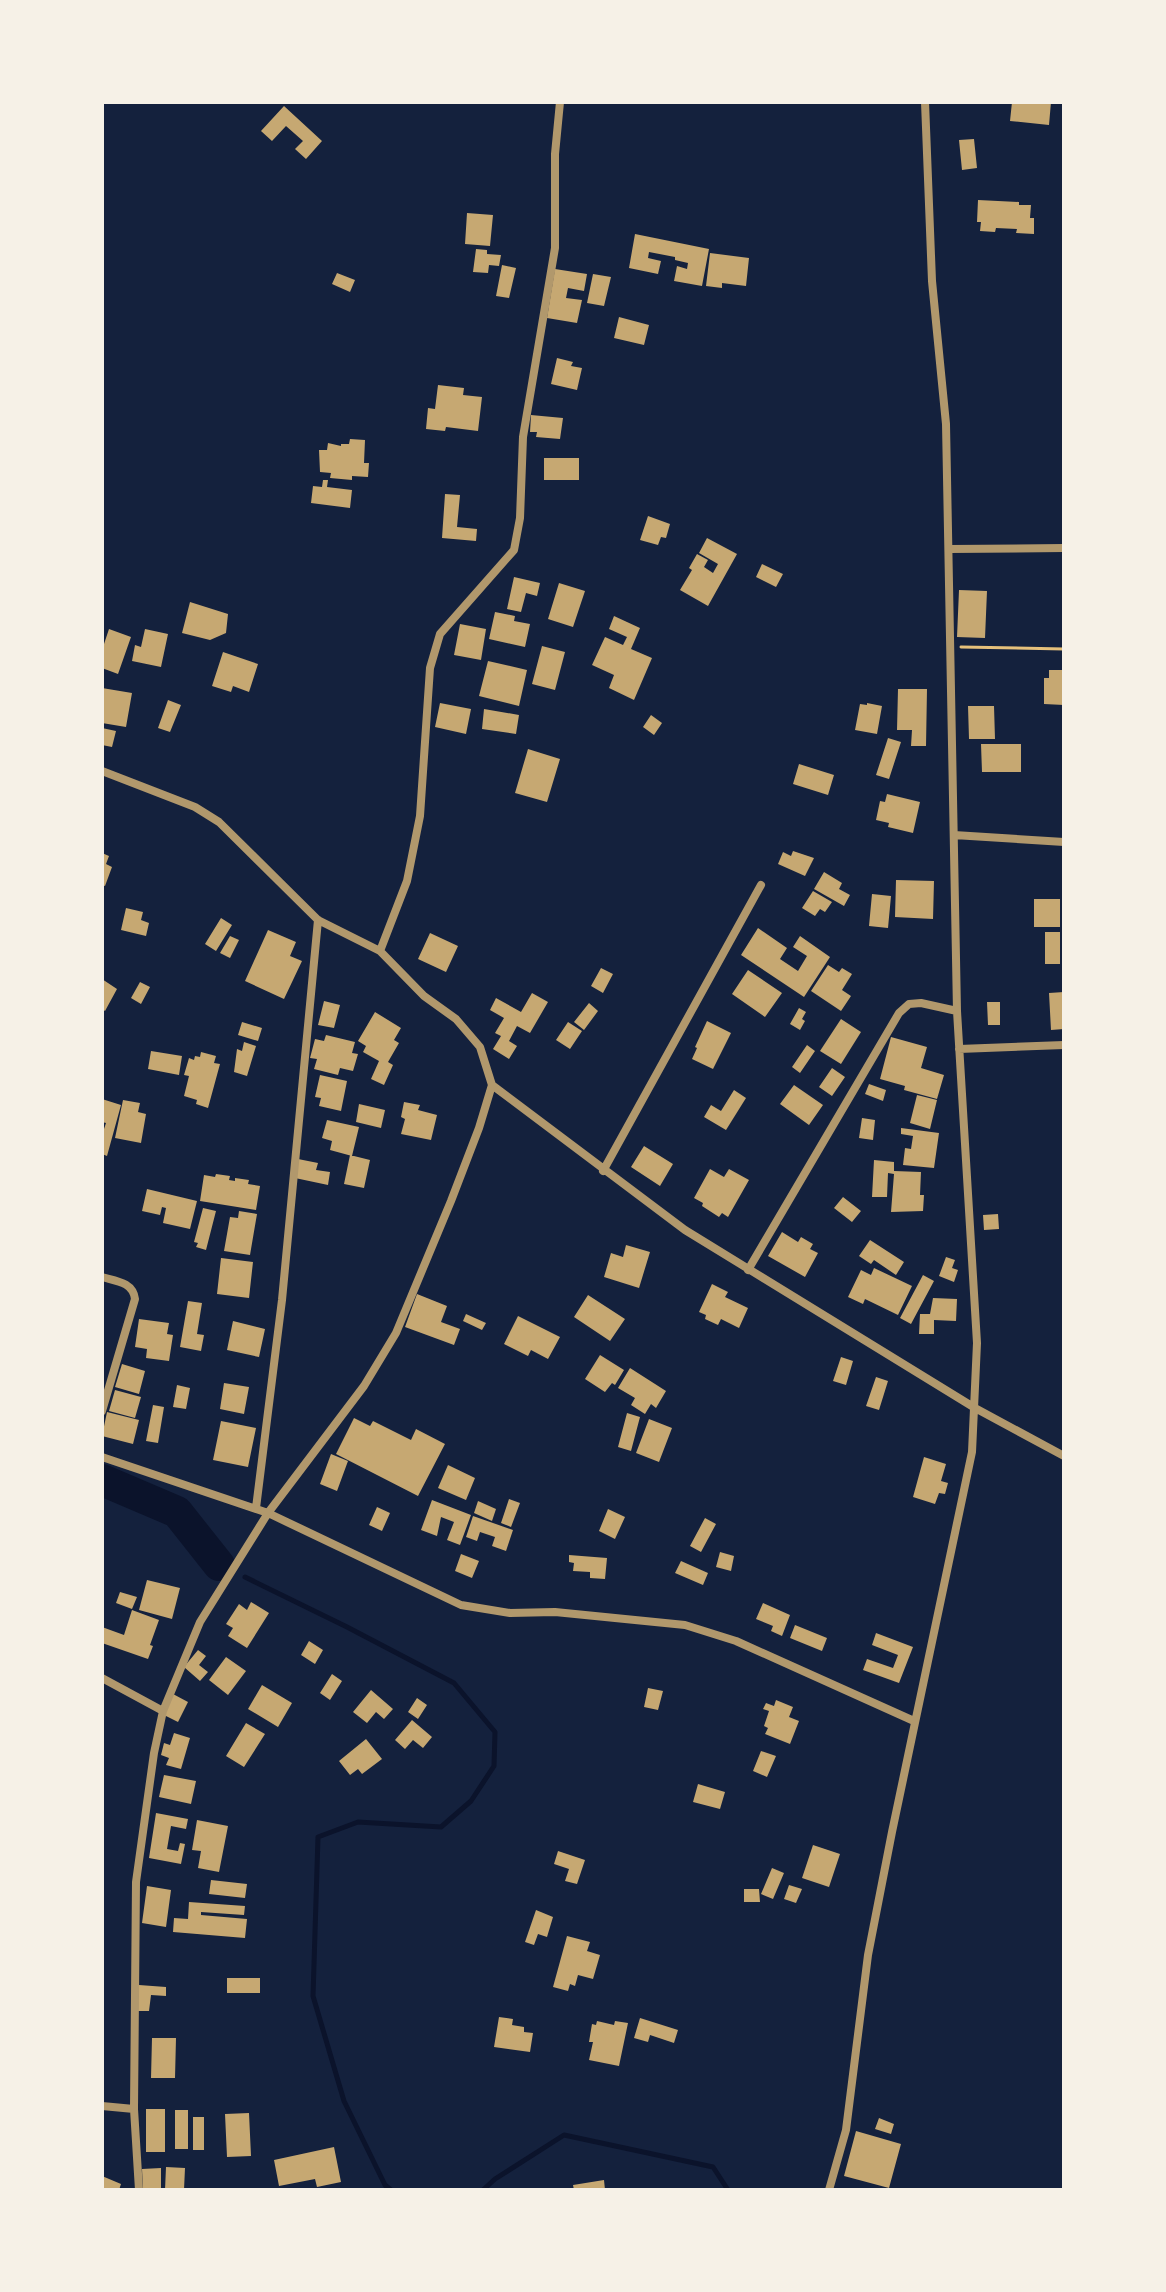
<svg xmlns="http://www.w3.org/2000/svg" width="1166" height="2292" font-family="'DM Sans',sans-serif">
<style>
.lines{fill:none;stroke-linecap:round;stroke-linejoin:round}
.stream{stroke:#0b132b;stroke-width:5}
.river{stroke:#0b132b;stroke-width:32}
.building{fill:#c6a872}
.path{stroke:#e5c07b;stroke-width:3}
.minor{stroke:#b1986c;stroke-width:8}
</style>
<rect width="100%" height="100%" fill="#14213d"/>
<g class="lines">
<path class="stream" d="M245,1577L347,1627L454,1683L495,1732L494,1766L471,1801L441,1827L358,1822L318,1837L313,1996L344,2101L385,2185L391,2190
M483,2190L495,2179L564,2135L713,2167L728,2190"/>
<path class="river" d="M102,1480L177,1512L219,1565"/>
</g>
<path class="building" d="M1012,102H1051L1049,125L1010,121Z
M284,106L322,141L306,159L295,149L303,141L286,126L272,141L261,131Z
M974,139L977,168L962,170L959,140Z
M978,200L1019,202V205H1031L1030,218H1034V234L1016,233L1017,229L996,228L995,232L980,231L981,222H977Z
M467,213L493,215L490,246L465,244Z
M635,234L709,249L702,286L674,281L677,266L687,269L688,263L675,260V257L649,252L648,258L661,261L658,274L629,268Z
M476,249L487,250V254L501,255L499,266L489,265L488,273L473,272Z
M710,253L749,258L746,286L722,283V288L706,286Z
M502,265L516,268L509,298L496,296Z
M555,269L587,274L584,291L568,288L566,298L582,300L577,323L547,318Z
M337,273L355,280L350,292L332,284Z
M593,274L611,277L604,306L587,303Z
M619,317L649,325L644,345L614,338Z
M557,358L573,362L571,366L582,368L577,390L551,384Z
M438,385L464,388L463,395L482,397L478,431L446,427L445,431L426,429L428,408L435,409Z
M531,415L563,418L560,439L536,437L537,432H530Z
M350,439L365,440L364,463H369L368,477L352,476V480L330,478L331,473L320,472L319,450H327L328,443L341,446V444H349Z
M544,458H579V480H544Z
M323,480H328L327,487L352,490L350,508L311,503L313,486L322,487Z
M445,494L460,495L457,527L477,529L476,541L442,538Z
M648,516L670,524L666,538L661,537L658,545L640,540Z
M707,538L737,554L708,606L680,590L692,570L689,568L697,554L708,560L704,567L713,573L718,564L699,553Z
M762,564L783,574L776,587L756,577Z
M514,577L540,583L537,596L526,593L521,612L507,609Z
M559,583L585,591L573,627L548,619Z
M959,590L987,591L985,638L957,637Z
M190,602L228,614L226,633L210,640L182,633Z
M495,612L515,616L514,621L530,624L525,647L489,639Z
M614,616L640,628L631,649L652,658L634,700L609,688L614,675L592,665L605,637L623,645L627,637L609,629Z
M460,624L486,629L481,660L454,655Z
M109,629L131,637L118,674L102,668V650Z
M145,629L168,634L161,667L132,661L135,645L141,647Z
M542,646L565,652L555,690L532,684Z
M223,652L258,664L249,692L233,686L231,692L212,686Z
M488,661L527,670L519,706L479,696Z
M1049,670H1064V705L1044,704V678H1049Z
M102,688L132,693L126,727L102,723Z
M898,689H927L926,746H911L912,730H897Z
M168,700L181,705L170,732L158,728Z
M440,703L471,709L466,734L435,727Z
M867,703L882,706L877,734L855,730L860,704L867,705Z
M968,706H994L995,739H969Z
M484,709L519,715L516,734L482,729Z
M651,715L662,723L654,735L643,727Z
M102,728L116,731L112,747L102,745Z
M888,738L901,742L889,779L876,775Z
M981,744H1021V772H982Z
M528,749L560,759L547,802L515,793Z
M799,764L834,775L828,795L793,784Z
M887,794L920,802L913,833L888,827L889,823L876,820L880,801L885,802Z
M793,851L814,858L805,876L778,864L783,852L791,856Z
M102,853L109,856L106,864L112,867L105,886L102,885Z
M824,872L842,883L839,889L850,895L844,906L814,889Z
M896,880L934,881L933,919L895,917Z
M813,891L832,902L825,912L820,909L815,916L802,908Z
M872,894L891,896L888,928L869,926Z
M1034,899H1060V927H1034Z
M126,908L143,912L141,920L149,923L146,936L121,930Z
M221,918L232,925L216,951L205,944Z
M758,928L787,948L780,959L798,971L807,956L793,947L800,936L830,957L804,997L741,955Z
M268,930L296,942L290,956L302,961L284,999L245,981Z
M1045,932H1060V964H1045Z
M430,933L458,946L446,972L418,959Z
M230,936L239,940L230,958L220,953Z
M828,965L839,972L842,968L852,974L842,990L851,996L841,1011L811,991Z
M601,968L613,974L603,993L591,986Z
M748,970L782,993L765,1017L732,994Z
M102,979L117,989L105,1011L102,1009Z
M140,982L150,987L141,1004L131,998Z
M1064,992V1029L1051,1030L1049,993Z
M532,993L548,1002L530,1033L517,1026L509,1041L517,1046L509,1059L493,1049L501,1036L495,1033L504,1018L490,1010L496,998L521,1012Z
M324,1001L340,1005L334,1028L318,1025Z
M987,1002H1000V1025H988Z
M589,1003L598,1011L584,1030L574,1022Z
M799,1008L806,1012L802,1019L805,1021L800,1030L790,1024Z
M375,1012L401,1028L394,1040L399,1043L388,1062L393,1065L384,1085L371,1079L379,1061L363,1052L366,1046L358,1041Z
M841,1019L861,1032L841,1064L820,1051Z
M707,1021L731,1033L713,1069L692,1059L697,1048L695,1047Z
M242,1022L262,1028L258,1041L238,1035Z
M568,1022L582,1031L570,1049L556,1040Z
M326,1035L355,1042L352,1053L358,1054L353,1071L340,1068L338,1075L314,1069L317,1059L310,1058L315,1039L324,1041Z
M891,1037L927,1047L921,1068L944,1075L937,1099L904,1090L905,1086L880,1079Z
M244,1042L256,1046L247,1076L234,1072L237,1049L242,1051Z
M807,1045L815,1051L800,1073L792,1067Z
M151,1051L182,1056L179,1075L148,1069Z
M201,1052L216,1056L214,1063L220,1064L208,1108L196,1104L197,1100L184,1096L189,1076L184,1075L189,1058L194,1060L195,1056L200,1057Z
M832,1068L845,1077L832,1096L819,1087Z
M320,1075L347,1081L341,1111L319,1106L321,1098L315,1097Z
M869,1084L886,1090L883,1101L865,1094Z
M794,1085L823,1105L809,1125L780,1104Z
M734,1090L746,1098L726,1130L704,1117L711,1105L721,1111Z
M917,1095L937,1100L930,1129L910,1123Z
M102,1099L121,1105L107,1156L102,1154V1135L106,1123L102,1122Z
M123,1100L140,1103L138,1112L146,1114L141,1143L115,1138Z
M404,1102L420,1105L418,1110L437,1115L431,1140L401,1134L405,1119L401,1117Z
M359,1104L385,1110L381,1128L356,1122Z
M862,1118L875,1120L873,1140L859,1138Z
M327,1120L359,1127L352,1156L330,1150L332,1141L322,1138Z
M901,1128L939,1133L934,1168L903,1165L905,1148L911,1149L913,1136L901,1134Z
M644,1146L673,1164L660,1186L631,1167Z
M350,1155L370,1160L364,1188L344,1184Z
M298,1159L318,1163L316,1170L330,1172L328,1185L295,1178Z
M874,1160L894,1162V1171L921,1172L920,1195H924L923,1211L891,1212L894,1174L888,1173L887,1197H872Z
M710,1169L724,1177L729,1169L749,1180L728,1217L722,1213L719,1217L702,1206L703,1203L694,1198Z
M216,1174L230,1176L229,1180L235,1181V1178L249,1180L248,1184L260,1186L256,1210L200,1201L204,1175L215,1177Z
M147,1189L197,1201L190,1229L163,1223L166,1208L162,1207L160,1215L142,1211Z
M843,1197L861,1211L852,1222L834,1208Z
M203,1208L216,1211L206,1250L196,1247L198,1243L194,1242Z
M239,1211L257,1214L250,1255L224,1251L230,1217L238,1218Z
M998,1214L999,1229L984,1230L983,1215Z
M782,1232L798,1242L801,1237L813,1244L810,1249L818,1253L805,1277L768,1256Z
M870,1240L904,1262L896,1275L874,1260L871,1264L859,1256Z
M626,1245L650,1252L639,1288L604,1277L611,1253L623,1257Z
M946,1257L955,1260L952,1268L958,1270L954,1282L939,1276Z
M221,1258L253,1262L249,1298L217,1294Z
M874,1268L912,1286L898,1315L865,1299L863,1304L848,1297L861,1270L871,1275Z
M923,1275L934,1281L911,1324L900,1318Z
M712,1284L728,1292L725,1297L748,1308L739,1328L721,1319L718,1325L705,1319L706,1315L699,1312Z
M417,1294L447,1306L441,1322L460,1329L454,1345L405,1327Z
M588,1295L625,1319L610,1341L574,1317Z
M933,1298L957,1299L956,1321L934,1320V1334H919L920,1314H930Z
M188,1301L202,1303L197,1334L204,1335L201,1351L180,1347Z
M466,1314L486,1323L482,1330L463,1321Z
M518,1316L560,1337L548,1359L531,1350L528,1356L504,1344Z
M139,1319L169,1323L167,1334L173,1335L169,1361L146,1358L147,1349L135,1347Z
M233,1321L265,1329L259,1357L227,1350Z
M600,1355L624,1370L615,1385L612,1383L605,1392L585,1379Z
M841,1357L853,1361L846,1385L833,1381Z
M122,1364L145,1371L139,1394L115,1387Z
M630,1368L666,1391L656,1408L651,1404L645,1414L631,1405L635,1398L618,1388Z
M876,1377L888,1381L879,1410L866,1406Z
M224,1383L249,1387L244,1414L220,1409Z
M177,1385L190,1388L186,1409L173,1407Z
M115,1390L141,1397L135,1418L109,1411Z
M153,1405L164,1407L158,1443L146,1441Z
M107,1412L139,1420L133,1444L102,1436Z
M627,1413L640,1417L631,1451L618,1447Z
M354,1418L370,1426L373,1421L411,1440L416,1429L445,1444L418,1496L336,1454Z
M649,1419L672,1428L659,1462L636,1453Z
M221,1421L256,1428L248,1467L213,1460Z
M331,1454L348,1461L337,1491L320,1484Z
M924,1457L946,1464L941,1481L948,1483L945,1494L939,1493L935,1504L913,1497Z
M448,1465L475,1478L466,1500L438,1488Z
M509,1499L520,1503L511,1527L501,1523Z
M432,1500L471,1515L460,1545L447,1540L454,1522L441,1517L437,1536L421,1530Z
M478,1501L496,1509L492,1521L474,1513Z
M377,1507L390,1513L382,1531L369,1525Z
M608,1509L625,1517L615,1539L599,1531Z
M473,1516L513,1530L506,1551L492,1546L495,1537L480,1532L477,1541L466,1537Z
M705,1518L716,1524L701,1552L690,1546Z
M720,1552L734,1556L731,1571L716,1567Z
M461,1554L479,1561L472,1578L455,1571Z
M569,1555L607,1558L605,1579L590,1578V1572L573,1571L574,1563L569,1562Z
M681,1561L708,1573L703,1585L675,1573Z
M147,1580L180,1588L172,1619L139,1610Z
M120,1592L137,1597L132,1609L116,1603Z
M251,1602L269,1613L247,1648L228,1636L233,1628L226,1624L239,1604L247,1610Z
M763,1603L790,1615L782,1636L771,1631L773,1626L756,1619Z
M132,1610L159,1620L150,1645L153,1646L148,1659L102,1643V1627L124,1635Z
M795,1625L827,1638L822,1651L790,1638Z
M876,1633L913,1647L899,1683L863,1670L867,1659L893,1668L898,1655L872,1645Z
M309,1641L323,1650L315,1664L301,1655Z
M198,1650L206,1656L199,1665L208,1672L200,1681L184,1667Z
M226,1657L246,1671L228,1695L209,1680Z
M332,1674L342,1681L330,1700L320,1693Z
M262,1685L292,1703L278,1727L248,1709Z
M648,1688L663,1691L658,1710L644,1707Z
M371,1690L393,1709L384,1719L376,1712L367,1723L353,1712Z
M173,1694L188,1702L178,1722L162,1714Z
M417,1698L427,1705L418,1719L408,1712Z
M776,1700L793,1707L789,1717L799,1721L790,1744L765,1734L768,1728L764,1726L769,1711L763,1709L766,1703L774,1706Z
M412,1720L432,1737L423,1748L413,1740L405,1749L395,1740Z
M246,1723L265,1734L244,1767L226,1756Z
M174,1733L190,1738L181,1769L166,1765L169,1758L161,1755L164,1743L170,1745Z
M366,1739L382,1759L362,1774L358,1769L350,1775L339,1761Z
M761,1751L776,1756L767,1777L753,1771Z
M164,1775L196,1781L191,1804L159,1797Z
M698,1784L725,1792L720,1809L693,1802Z
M156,1813L188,1819L186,1829L171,1826L167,1849L178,1851L180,1843L185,1844L181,1864L149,1858Z
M197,1820L228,1826L219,1872L198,1868L201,1851L192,1850Z
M813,1845L840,1854L829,1887L802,1878Z
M558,1851L585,1860L577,1884L565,1881L569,1869L554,1864Z
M772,1868L784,1873L773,1899L761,1894Z
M211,1880L247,1884L245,1898L209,1894Z
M789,1885L802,1889L796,1903L784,1899Z
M147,1886L171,1890L166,1927L142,1923Z
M744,1889H759L760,1902H744Z
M189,1902L245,1906L244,1915L201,1912V1915L247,1919L245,1938L173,1932L174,1918L188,1919Z
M536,1910L553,1917L547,1937L538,1934L534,1945L525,1942Z
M567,1936L590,1942L587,1951L600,1955L593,1979L578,1975L575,1986L570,1984L568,1991L553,1987Z
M227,1978H260V1993H227Z
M139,1985L166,1987V1996L151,1995L149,2011H137Z
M499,2017L513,2019L512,2025L524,2027V2032L533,2033L530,2052L494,2047Z
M640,2018L678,2030L674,2043L650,2035L648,2042L634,2038Z
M597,2021L614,2025L615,2021L628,2023L619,2066L589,2060L593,2042H589L592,2024L596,2025Z
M152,2038H176L175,2078H151Z
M146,2109H165V2152H146Z
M175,2110H188V2149H175Z
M249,2113L251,2156L227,2157L225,2114Z
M193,2117H204V2150H193Z
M879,2118L894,2124L891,2134L875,2129Z
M856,2131L901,2144L889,2188L844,2176Z
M334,2147L341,2182L317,2187L315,2179L279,2186L274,2160Z
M166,2167L185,2168L184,2190H165Z
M161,2168V2189L143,2190L142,2169Z
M102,2176L121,2184L119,2190H102Z
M604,2180L605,2190H574L573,2185Z"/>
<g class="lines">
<path class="path" d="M961,647L1064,649"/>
<path class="minor" d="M949,549L1064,548
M102,771L195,807L219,822L318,920L380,951L424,996L456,1019L480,1047L492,1085L479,1128L451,1201L396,1333L364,1386L268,1513L200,1622L163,1711L154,1753L136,1882L134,2109L139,2190
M954,835L1064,842
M380,951L407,881L420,816L430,668L440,634L514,550L520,518L523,437L555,248V154L560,102
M959,1049L1064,1045
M492,1085L685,1230L975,1408L1064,1456
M603,1171L761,885
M748,1270L899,1013L909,1004L921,1003L957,1011
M102,1277C116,1281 133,1282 135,1299L102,1411
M102,1457L268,1513L461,1605L510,1613L555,1612L685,1625L736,1641L914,1721
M256,1508L282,1300L318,920
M102,1678L163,1711
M102,2106L134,2109
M829,2190L846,2130L868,1955L892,1832L972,1452L977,1343L957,1011L946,424L932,281L925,102"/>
</g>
<rect width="1166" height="2292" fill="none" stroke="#f6f1e7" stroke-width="208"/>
</svg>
